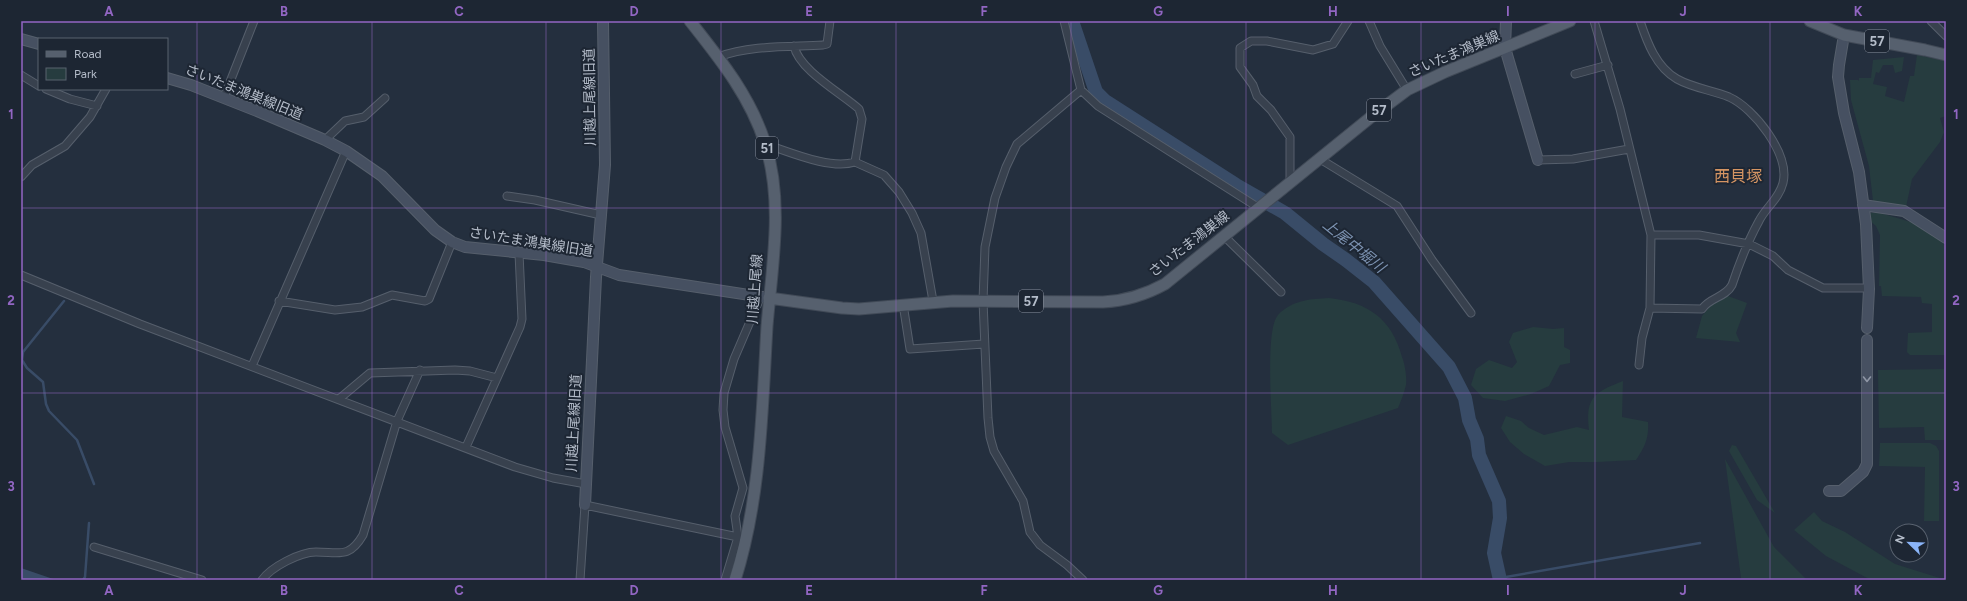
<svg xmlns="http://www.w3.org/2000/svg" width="1967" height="601" font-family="Figtree,'Noto Sans JP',sans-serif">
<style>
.green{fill:#263c3f}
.water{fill:#394c67}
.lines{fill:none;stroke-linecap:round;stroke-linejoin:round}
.stream{stroke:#394c67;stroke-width:2.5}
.river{stroke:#394c67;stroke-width:14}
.street-casing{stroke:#565f6c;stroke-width:9}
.secondary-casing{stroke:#565f6c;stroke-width:12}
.primary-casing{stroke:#414a57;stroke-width:13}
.street{stroke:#38414e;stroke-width:7}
.secondary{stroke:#465061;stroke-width:10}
.primary{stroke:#56606e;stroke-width:11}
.oneway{stroke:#8e96a5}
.grid{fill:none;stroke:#9266c3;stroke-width:1;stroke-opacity:0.55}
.labels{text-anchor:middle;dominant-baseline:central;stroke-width:4;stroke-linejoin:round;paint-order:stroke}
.shield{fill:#1d2633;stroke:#878f9c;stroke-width:1}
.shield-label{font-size:13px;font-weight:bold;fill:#b4bcc9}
.street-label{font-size:14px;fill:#b4bcc9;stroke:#1d2633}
.water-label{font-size:15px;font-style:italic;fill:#7c92b1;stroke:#1d2633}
.quarter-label{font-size:16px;fill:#d59563;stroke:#1d2633}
.neatline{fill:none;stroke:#9266c3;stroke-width:1.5}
.grid-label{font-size:13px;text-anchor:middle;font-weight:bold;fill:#9266c3}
</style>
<rect width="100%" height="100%" fill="#242f3e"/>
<path class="green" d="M1917,55L1946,61V116L1940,118L1944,132L1940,142L1912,179L1906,207L1873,201L1869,166L1851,100L1850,80H1858L1859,81L1868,83L1859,81V78H1871L1873,60L1904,57L1902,71L1895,73L1893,65H1883L1879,73L1876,72L1873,84L1887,87L1885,96L1904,102L1910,76H1914Z
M1877,212L1914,223L1943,243L1946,248V355H1910L1907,352L1908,333L1932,332V304L1922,303L1921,297L1882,296L1881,286H1879L1880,235L1876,226L1869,220L1870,213Z
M1728,296L1747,303L1736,333L1740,342L1696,338L1702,316L1713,303Z
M1329,298C1368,302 1392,319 1402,357C1405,365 1407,377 1406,385C1404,393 1401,401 1398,408L1288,445L1272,433C1272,410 1265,330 1278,315C1292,300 1311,299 1329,298Z
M1533,327L1553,329L1564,328V347L1570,350V363L1560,365L1549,386L1531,394L1505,401L1483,398L1471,385L1476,369L1489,360L1512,368L1517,362L1509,342L1513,333Z
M1945,369L1946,440H1925L1924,427L1879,428L1878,370Z
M1623,381L1622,417L1648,422C1649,438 1645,447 1636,460L1597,462H1569L1545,466L1524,454L1510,442L1501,428L1506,416L1521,421L1529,428L1544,435L1577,427L1589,430C1585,397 1595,392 1623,381Z
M1880,443H1930L1936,446L1939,451V521H1924L1925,467L1879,466Z
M1732,445L1736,446L1775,513L1757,500L1729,451Z
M1725,459L1774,547L1807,580H1744L1741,578Z
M1814,512L1822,521L1845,532L1895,564L1946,580H1871L1826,556L1794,530Z"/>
<path class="water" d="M21,568L56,580H21Z"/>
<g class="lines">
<path class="stream" d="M64,301L23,352L22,360L27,368L43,382L46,404L49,411L77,440L94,484
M1506,577L1700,543
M83,580L85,577L89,523"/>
<path class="river" d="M1072,21L1096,92L1105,101L1236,185L1285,213L1323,244L1346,260L1374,282L1449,367L1465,398L1469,420L1477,439L1479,455L1499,501L1500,518L1494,553L1500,580"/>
<defs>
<path id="street" d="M1064,21L1081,90L1098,106L1259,208
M1369,21L1380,46L1407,90
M1594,21L1620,109L1651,235L1650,308L1642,338L1639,365
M1640,21C1647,42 1656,67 1677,79C1693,88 1712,90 1729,97C1754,108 1790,154 1783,183C1779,199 1766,207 1759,221C1748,241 1739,264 1732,285C1725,298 1710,297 1702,309L1650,308
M1931,21L1946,36
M794,46C799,70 841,93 859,109L862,119L855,162
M718,57C751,45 788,47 823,45L827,44L830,21
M1575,74L1608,65
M21,75L39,86
M46,89L70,99L97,106
M1081,90L1017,144L1006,167L995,198L985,247L983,301L988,418L990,437L994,451L1023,501L1030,532L1040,545L1067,565L1083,580
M224,97L254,21
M325,140L345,121L364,117L385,98
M765,144C790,152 830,170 855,162L884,175L899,192L912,213L921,233L933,301
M1320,159L1397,206L1432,260L1471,313
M1538,160L1573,159L1629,149
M21,177L32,165L65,146L90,117L106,89
M1290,184V137L1271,110L1257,96L1253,85L1240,67V48L1251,41H1267L1313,50L1333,44L1348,21
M507,196L535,200L601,215
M1651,235H1699L1749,244L1773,256L1788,270L1823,288H1869
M1224,236L1281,292
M21,275L140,324L515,467L553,478L586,484
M279,301L335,310L362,307L392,295L425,301L429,299L452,242
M903,304L910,349L984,344
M252,366L346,151
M339,399L370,373L455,370L470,371L497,378
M466,447L520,327L522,319L519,253
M94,547L202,580
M262,580C271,567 300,552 316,552C339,552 349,559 363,535L397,421L420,370
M580,580L585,505L738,537
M725,580L738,537L735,516L743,488L725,427L723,410L724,393L734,359L761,296"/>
<path id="secondary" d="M1506,21L1505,48L1538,160
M1844,35L1839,65L1838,77L1844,113L1859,172L1866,224L1869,289L1867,328
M21,39L39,44
M167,78L191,85L257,111L325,140L346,151L382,176L435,230L452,242L465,247L544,255L584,262L619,275L769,298
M1863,205L1904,211L1946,238
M1829,491H1841L1863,472L1867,464V340
M585,505L596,277L605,165L603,21"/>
<path id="primary" d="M690,21C720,59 750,96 765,143C784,202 772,266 767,326C762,411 761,498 735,580
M1810,21L1844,35L1925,50L1946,55
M769,298L842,308L859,309L953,301L1103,302C1125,301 1145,295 1165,284L1371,117L1407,90L1445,72L1570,21"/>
</defs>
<use href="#street" class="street-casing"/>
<use href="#secondary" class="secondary-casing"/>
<use href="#primary" class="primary-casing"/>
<use href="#street" class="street"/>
<use href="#secondary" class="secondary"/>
<use href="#primary" class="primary"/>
</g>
<defs><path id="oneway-chevron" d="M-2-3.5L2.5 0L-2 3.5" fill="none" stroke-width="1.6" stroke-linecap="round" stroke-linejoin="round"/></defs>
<use class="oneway" href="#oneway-chevron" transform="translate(1867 379) rotate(90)"/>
<path class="grid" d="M197,21V580M372,21V580M546,21V580M721,21V580M896,21V580M1071,21V580M1246,21V580M1421,21V580M1595,21V580M1770,21V580M21,208H1946M21,393H1946"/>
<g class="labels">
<g class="shield">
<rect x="1865" y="30" width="24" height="22" rx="3"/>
<rect x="1367" y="99" width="24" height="22" rx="3"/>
<rect x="756" y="137" width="22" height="22" rx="3"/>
<rect x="1019" y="290" width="24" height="22" rx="3"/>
</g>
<g class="shield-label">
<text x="1877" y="41">57</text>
<text x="1379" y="110">57</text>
<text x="767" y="148">51</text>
<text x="1031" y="301">57</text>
</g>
<g class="street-label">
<text transform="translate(1454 54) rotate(-23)">さいたま鴻巣線</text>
<text transform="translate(244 92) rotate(22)">さいたま鴻巣線旧道</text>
<text transform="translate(590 97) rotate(-91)">川越上尾線旧道</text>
<text transform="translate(531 242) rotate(9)">さいたま鴻巣線旧道</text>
<text transform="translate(1189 244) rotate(-38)">さいたま鴻巣線</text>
<text transform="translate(755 289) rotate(-86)">川越上尾線</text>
<text transform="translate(574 423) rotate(-87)">川越上尾線旧道</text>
</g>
<g class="water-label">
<text transform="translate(1354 246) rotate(39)">上尾中堀川</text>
</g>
<g class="quarter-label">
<text x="1738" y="176">西貝塚</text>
</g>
</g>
<rect width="1967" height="601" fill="none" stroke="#1d2633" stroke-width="44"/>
<rect x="38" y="38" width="130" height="52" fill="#1d2633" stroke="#59626f"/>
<rect x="46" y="51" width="20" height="6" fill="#56606e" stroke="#59626f"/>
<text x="74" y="58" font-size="12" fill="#b4bcc9">Road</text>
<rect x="46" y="68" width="20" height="12" fill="#263c3f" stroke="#59626f"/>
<text x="74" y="78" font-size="12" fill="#b4bcc9">Park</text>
<g transform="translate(1909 543) rotate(293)"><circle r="19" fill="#1d2633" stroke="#59626f"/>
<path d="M0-3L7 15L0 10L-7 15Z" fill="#8ab4f8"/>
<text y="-6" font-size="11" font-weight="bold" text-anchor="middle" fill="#b4bcc9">N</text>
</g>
<rect x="22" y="22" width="1923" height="557" class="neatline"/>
<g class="grid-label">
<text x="109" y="16">A</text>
<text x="284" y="16">B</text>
<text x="459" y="16">C</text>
<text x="634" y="16">D</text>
<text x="809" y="16">E</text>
<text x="984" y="16">F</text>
<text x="1158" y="16">G</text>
<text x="1333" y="16">H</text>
<text x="1508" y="16">I</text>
<text x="1683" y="16">J</text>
<text x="1858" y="16">K</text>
<text x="11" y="119">1</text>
<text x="1956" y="119">1</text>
<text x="11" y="305">2</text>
<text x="1956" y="305">2</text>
<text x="11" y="491">3</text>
<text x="1956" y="491">3</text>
<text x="109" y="595">A</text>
<text x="284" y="595">B</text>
<text x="459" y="595">C</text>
<text x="634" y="595">D</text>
<text x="809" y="595">E</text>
<text x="984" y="595">F</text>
<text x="1158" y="595">G</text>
<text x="1333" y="595">H</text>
<text x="1508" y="595">I</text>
<text x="1683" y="595">J</text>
<text x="1858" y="595">K</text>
</g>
</svg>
